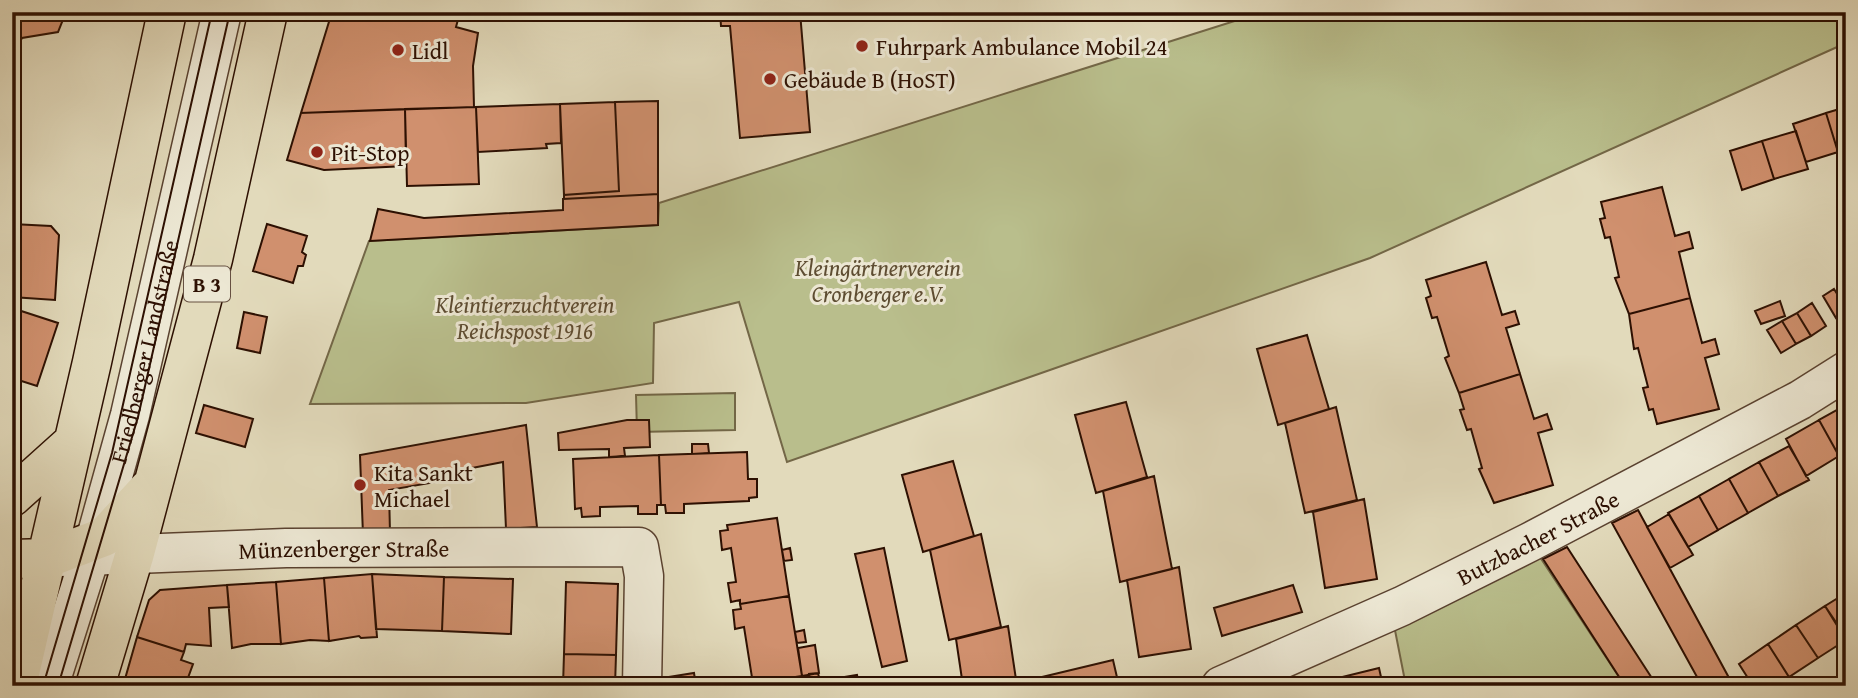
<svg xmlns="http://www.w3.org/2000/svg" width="1858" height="698" font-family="'Gentium Book Plus',serif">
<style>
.green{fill:#b9be8c;stroke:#736747;stroke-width:2}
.building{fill:#d0906e;stroke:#2d1002;stroke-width:2}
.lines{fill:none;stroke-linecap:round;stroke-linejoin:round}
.minor-casing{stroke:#5a4230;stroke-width:41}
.major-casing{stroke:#2d1002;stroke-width:41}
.minor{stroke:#ece7d3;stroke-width:38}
.major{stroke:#e2dabb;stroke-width:38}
.tram{stroke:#2d1002;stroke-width:2}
.poi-dot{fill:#8f2418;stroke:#ece7d3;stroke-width:2.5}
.labels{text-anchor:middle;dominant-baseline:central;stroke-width:6;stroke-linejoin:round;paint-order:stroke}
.shield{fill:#ece7d3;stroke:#665041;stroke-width:2}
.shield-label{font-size:21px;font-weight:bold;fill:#2d1002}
.poi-label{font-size:23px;fill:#2d1002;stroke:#ece7d3;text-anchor:start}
.park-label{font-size:23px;font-style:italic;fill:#5e4d32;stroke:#ece7d3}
.street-label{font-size:23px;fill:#2d1002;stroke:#ece7d3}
</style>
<rect width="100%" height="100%" fill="#e2dabb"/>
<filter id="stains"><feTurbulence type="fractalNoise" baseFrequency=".00286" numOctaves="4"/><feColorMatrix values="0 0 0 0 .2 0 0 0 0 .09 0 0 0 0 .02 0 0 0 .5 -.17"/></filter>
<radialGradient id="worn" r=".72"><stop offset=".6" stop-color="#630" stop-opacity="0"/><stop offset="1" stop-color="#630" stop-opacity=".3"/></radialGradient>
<path class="green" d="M1263,12H1846V43L1370,258L787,462L739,302L654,323L653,383L526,403L310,404L369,241L658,225L659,203Z
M735,393V430L637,432L636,395Z
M1530,542L1625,686H1406L1391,610Z"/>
<path class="building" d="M12,12H66L58,32L22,38L12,56Z
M332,12H460L456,27L478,33L473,66L474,107L301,113Z
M720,12H800L810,132L740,138L730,26H721Z
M945,12H996L946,17Z
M658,101V194L564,199V195L619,191L615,102Z
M615,102L619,191L564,195L560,104Z
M560,104L561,143L546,144L547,148L478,152L476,107Z
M476,107L479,184L407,186L405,109Z
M1846,107V150L1838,152L1826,113Z
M405,109L406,166L324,170L287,160L301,113Z
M1826,113L1838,152L1806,162L1793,124Z
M1796,131L1808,169L1774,179L1762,141Z
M1762,141L1774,179L1742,190L1730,151Z
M1662,187L1675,236L1689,232L1693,248L1679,252L1690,298L1629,314L1615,278L1619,277L1610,237L1605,238L1600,219L1605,218L1601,202Z
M658,194V225L370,241L378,209L424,218L563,210V199Z
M12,224L51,226L59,235L55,300L12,297Z
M267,224L307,236L302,252L306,255L303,266H298L293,283L253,271Z
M1486,262L1502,315L1515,311L1519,324L1506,328L1520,374L1459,393L1445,358L1449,356L1437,317L1432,318L1426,298L1431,296L1426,280Z
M1834,289L1846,308V312L1836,318L1823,296Z
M1690,298L1702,343L1715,339L1719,354L1705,358L1719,409L1657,424L1653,409L1649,410L1643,388L1648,387L1638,348L1634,349L1629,314Z
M1780,301L1785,316L1761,324L1755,311Z
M1812,303L1826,326L1811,336L1797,313Z
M12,308L58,323L37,386L12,378Z
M244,312L267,317L260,353L237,348Z
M1797,313L1811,336L1796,344L1782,321Z
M1782,321L1796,344L1781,353L1767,330Z
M1307,335L1329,409L1278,425L1257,349Z
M1520,374L1534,419L1547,414L1552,429L1538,433L1553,485L1494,503L1479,469L1482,468L1471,429L1467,430L1460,410L1464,409L1459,393Z
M1126,402L1147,477L1096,493L1075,415Z
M204,405L253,419L245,447L196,433Z
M1846,405V453L1839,456L1819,420Z
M1336,407L1357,500L1305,513L1285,423Z
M627,420H649L650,447L624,448L625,456L609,457V449L559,450L558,433Z
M1819,420L1839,456L1806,476L1786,439Z
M526,425L537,527L506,529L503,462L446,473L447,480L389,490L390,533L363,535L360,455Z
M692,444H708L709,453L692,454Z
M1789,446L1809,480L1778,496L1759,462Z
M747,452L748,479H757V497L749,498V501L684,504V513H666L665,505H661L659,455Z
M659,455L661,505H657V514H638V506L600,507V516L582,517L581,508L575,509L573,459Z
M953,461L974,536L923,552L902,475Z
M1759,462L1778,496L1748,513L1729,479Z
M1154,476L1172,569L1120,582L1103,491Z
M1729,479L1748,513L1718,530L1699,496Z
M1699,496L1718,530L1688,547L1668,513Z
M1364,499L1377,579L1325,588L1313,512Z
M1638,510L1728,676L1711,686H1702L1612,523Z
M1669,514L1693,555L1670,568L1647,527Z
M777,518L789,596L740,604V600L731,602L728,583L736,582L731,548L722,550L720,531L728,530L727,525Z
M981,534L1001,627L949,640L930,550Z
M1567,547L1657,686H1625L1543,559Z
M790,548L792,560L784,561L782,550Z
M884,548L907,661L882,667L855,554Z
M1179,567L1191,649L1139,657L1127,580Z
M372,574L444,577L442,631L376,629Z
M372,574L377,637L361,638L359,636L329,641L324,578Z
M444,577L513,579L511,634L442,631Z
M324,578L329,641L310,640L281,644L276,582Z
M276,582L281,644H251L232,648L227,585Z
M566,582L618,584L616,655L564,654Z
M227,585L229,607L209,608L211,646L186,644L184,652L137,637L149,600L160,590Z
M1293,585L1302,612L1222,636L1214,608Z
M1846,593V637L1825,606Z
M789,596L802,676L775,680L776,686H756L753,684L744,627L735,629L733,610L741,609L740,604Z
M1825,606L1846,640L1818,658L1796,625Z
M1796,625L1818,658L1789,677L1768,644Z
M1008,626L1017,686H963L956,639Z
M804,630L806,642L797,643L795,632Z
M137,637L184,652L181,660L193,664L185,686H123Z
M1768,644L1789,677L1776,686H1753L1739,664Z
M815,645L819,673L802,676L798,648Z
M564,654L616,655L615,686H563Z
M1113,660L1119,686H1045L1042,677Z
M1379,668L1383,686H1331L1330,680Z
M694,673L696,686H663L662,678Z
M818,673L821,686H811L809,674Z
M857,675L859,686H833L832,679Z"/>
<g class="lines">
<defs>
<g id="minor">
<path id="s1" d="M60,557L286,548L639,547L644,576L642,686"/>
<path id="s2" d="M49,686L95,541L130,415L222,12"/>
<path id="s3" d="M1221,686L1402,606L1530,542L1800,400L1846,371"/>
</g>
<path id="major" d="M12,497L71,444
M12,559L48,558L104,537L149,488
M17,686L92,362L167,12
M95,686L135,553L213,259L268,12"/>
</defs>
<use href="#minor" class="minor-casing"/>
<use href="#major" class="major-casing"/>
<use href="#minor" class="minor"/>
<use href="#major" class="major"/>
<path class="tram" d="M43,686L112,453L212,12
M58,686L138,417L230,12"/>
</g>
<g class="poi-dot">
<circle cx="862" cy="46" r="7"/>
<circle cx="398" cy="50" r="7"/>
<circle cx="770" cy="79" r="7"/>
<circle cx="317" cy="152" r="7"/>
<circle cx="360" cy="485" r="7"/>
</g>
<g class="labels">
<rect class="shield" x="184" y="266.5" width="46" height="35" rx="5"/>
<g class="shield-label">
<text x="207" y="284">B 3</text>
</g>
<g class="poi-label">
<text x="876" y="46">Fuhrpark Ambulance Mobil 24</text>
<text x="412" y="50">Lidl</text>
<text x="784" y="79">Gebäude B (HoST)</text>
<text x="331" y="152">Pit-Stop</text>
<text x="374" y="472">Kita Sankt<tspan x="374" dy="26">Michael</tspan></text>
</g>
<g class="park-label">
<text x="878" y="267">Kleingärtnerverein<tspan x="878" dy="26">Cronberger e.V.</tspan></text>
<text x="525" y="304">Kleintierzuchtverein<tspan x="525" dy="26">Reichspost 1916</tspan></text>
</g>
<g class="street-label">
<text stroke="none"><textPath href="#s2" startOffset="348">Friedberger Landstraße</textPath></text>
<text stroke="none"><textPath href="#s3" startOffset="350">Butzbacher Straße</textPath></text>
<text stroke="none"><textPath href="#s1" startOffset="284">Münzenberger Straße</textPath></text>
</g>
</g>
<rect width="1858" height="698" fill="none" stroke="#e2dabb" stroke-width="42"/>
<rect x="14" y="14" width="1830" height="670" fill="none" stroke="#2d1002" stroke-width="3.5"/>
<rect x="21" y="21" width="1816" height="656" fill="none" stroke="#2d1002" stroke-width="2"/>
<rect width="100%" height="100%" filter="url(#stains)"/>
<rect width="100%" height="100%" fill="url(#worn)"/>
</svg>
